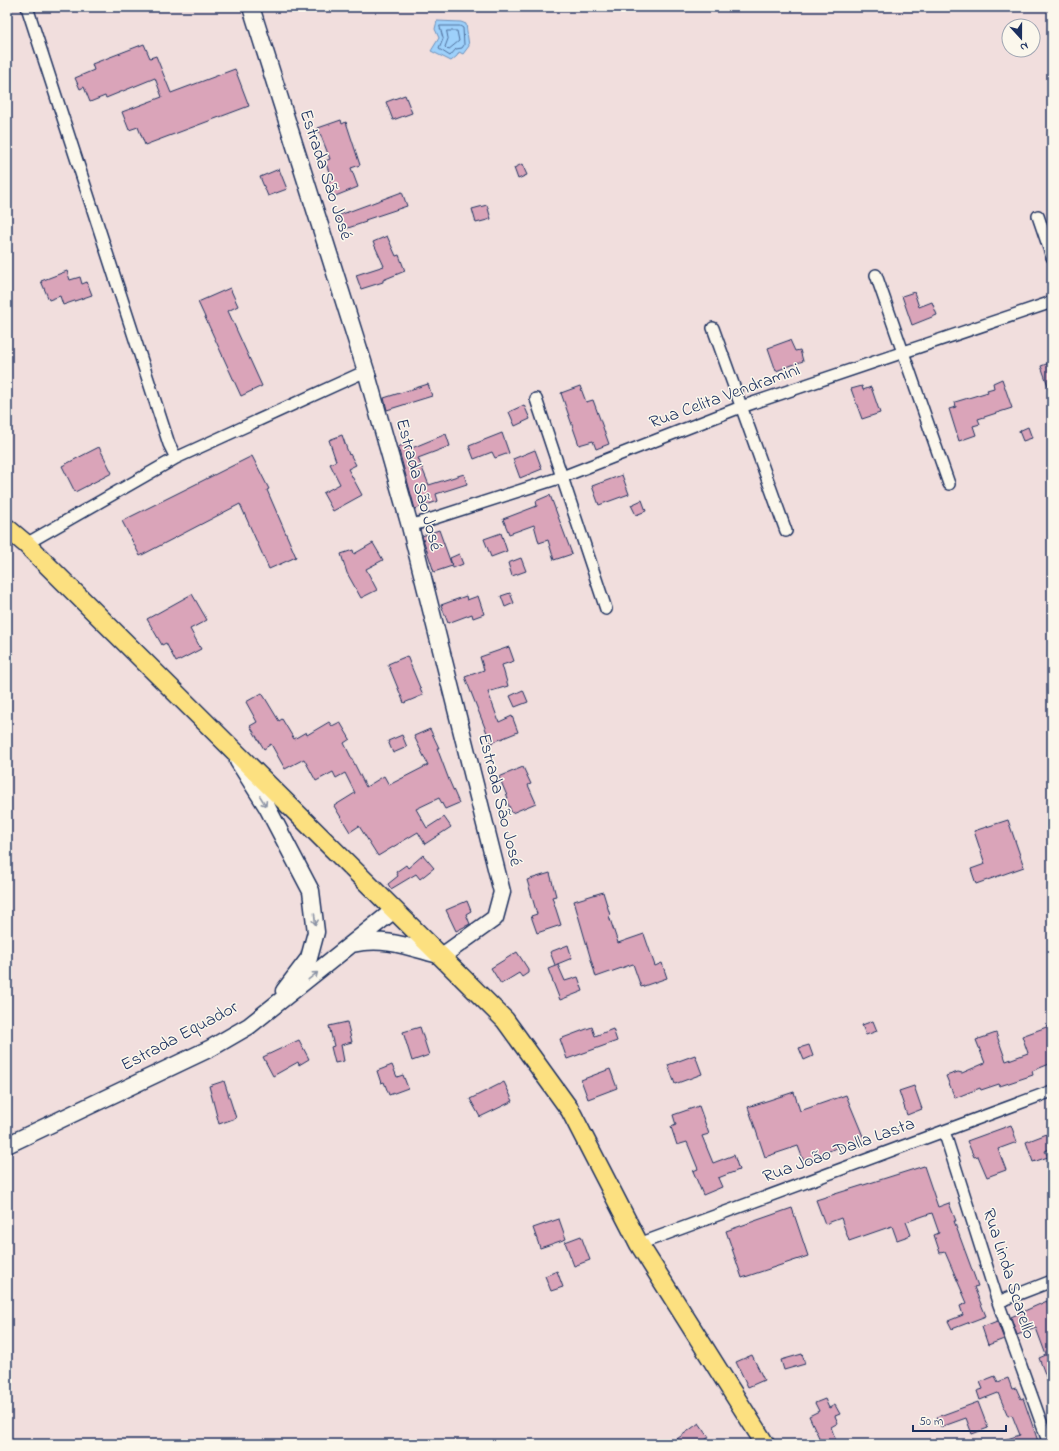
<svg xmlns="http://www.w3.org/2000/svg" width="1059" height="1451" font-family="'Indie Flower',sans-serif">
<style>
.water{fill:#9ed1fb;stroke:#6a90bc}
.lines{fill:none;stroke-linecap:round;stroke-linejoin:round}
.shore{stroke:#4f709d;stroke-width:1}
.building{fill:#daa4b9;stroke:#1b2f5e}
.street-casing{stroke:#1b2f5e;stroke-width:14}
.secondary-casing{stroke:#1b2f5e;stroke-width:19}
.primary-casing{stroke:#1b2f5e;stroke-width:21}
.street{stroke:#fbf7ec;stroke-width:11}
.secondary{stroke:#fbf7ec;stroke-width:16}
.primary{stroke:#fce080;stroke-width:18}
.oneway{stroke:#8b93a5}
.labels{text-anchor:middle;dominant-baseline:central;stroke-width:3;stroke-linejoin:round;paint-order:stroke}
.street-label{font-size:18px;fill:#1b2f5e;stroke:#fbf7ec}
</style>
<rect width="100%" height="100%" fill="#f1dedd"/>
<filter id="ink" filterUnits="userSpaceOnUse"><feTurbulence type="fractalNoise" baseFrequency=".025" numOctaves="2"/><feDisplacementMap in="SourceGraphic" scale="8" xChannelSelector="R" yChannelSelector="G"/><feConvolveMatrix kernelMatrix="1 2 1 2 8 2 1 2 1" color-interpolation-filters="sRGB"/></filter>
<g filter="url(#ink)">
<path class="water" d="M437,21L461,22L466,24L469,46L463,54L459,52L457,56L451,61L431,51L439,38L435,29Z"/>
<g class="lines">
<path class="shore" d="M440,26H460L463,28L464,45L462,48L456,49L450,56L439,49L443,39Z
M447,31H457L459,41L448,50L445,47L448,39Z"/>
</g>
<path class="building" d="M144,44L150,58L156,56L171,93L235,69L249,106L145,145L138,127L129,130L122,112L162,97L155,78L106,98L105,96L90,102L84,87L80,89L75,78L94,70L92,64Z
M405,95L412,113L393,120L386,102Z
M341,120L342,124L346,122L360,165L351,168L358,187L333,197L327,181L332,180L325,161L330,159L318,128Z
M522,164L527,175L518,179L514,168Z
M279,169L287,189L268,196L260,177Z
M402,192L407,206L365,220L366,222L342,230L337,216Z
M487,205L491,219L476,223L472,209Z
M387,236L396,256L399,255L405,271L383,280V282L361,289L356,275L384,266L373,242Z
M67,271L70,280L80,277L82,284L87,282L92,295L63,305L60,296L49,300L41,281Z
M230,288L238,306L228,311L262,386L241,396L198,302Z
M914,292L919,307L932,302L937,315L912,325L902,296Z
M790,340L795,351L800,350L803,361L776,371L768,348Z
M1052,362V394H1051L1041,366Z
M1002,379L1012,408L978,419L980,424L973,426L976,435L959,441L949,409L956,407L955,402L988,392L987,390L994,388L993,383Z
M428,384L432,396L387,410L384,398Z
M580,386L586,402L593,400L609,444L596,449L593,441L579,445L561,393Z
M862,386L863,390L871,387L880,413L862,419L851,389Z
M524,405L530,419L515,426L509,412Z
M1028,427L1032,438L1023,441L1019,431Z
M502,433L509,453L495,458L492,452L474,459L469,446Z
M446,434L450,446L418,458L429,485L464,474L467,484L436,494L438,501L415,509L398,447L410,442L412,448Z
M342,435L349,455L350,454L356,465L348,469L362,495L333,511L323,493L340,484L330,464L336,461L329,440Z
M99,447L112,473L75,492L62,466Z
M535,450L542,469L520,478L513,459Z
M252,456L269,489L267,490L296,557L269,569L240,504L140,556L122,521Z
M622,475L629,494L599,505L592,486Z
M550,495L572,554L554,560L548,540L539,543L534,525L509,534L503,519L537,506L536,501Z
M642,500L646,511L636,515L631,505Z
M439,530L452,566L434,572L422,536Z
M501,533L507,551L491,557L484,539Z
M373,543L383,560L366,569L377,590L361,598L347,573L341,554L353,550L354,554Z
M459,554L463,564L453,568L450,558Z
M521,558L526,571L512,576L508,563Z
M510,593L514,603L505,607L501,596Z
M192,594L207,620L190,629L201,649L176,662L166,643L162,645L147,619Z
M466,596L467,600L478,596L484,614L473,618L472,614L448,623L441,605Z
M509,647L514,661L502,665L508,686L488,692L499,722L512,716L518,732L491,743L465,677L484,670L480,657Z
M407,656L423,695L404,703L388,664Z
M523,690L528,702L515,707L510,696Z
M262,693L279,721L282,719L294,739L306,732L307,735L329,722L332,726L340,722L350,739L344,743L366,787L384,776L389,785L428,765L414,736L430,729L439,748H437L449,780L459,803L445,809L439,798L416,809L427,828L444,817L451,827L425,844L418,832L378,856L359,826L350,832L334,806L355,793L345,773L336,778L333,772L316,781L304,759L285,769L271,744L264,749L250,726L257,722L246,702Z
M402,735L407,747L393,753L388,741Z
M523,767L531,784L528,785L536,803L512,813L506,799L508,798L499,777Z
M1008,820L1024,867L976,884L971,869L985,864L974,831Z
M423,855L434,868L420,879L416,874L391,889L388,884L398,876L396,872L406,865L408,868Z
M550,873L556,896L552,897L561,925L537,933L531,916L537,914L527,880Z
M603,892L610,915L609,916L618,943L644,934L655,966L662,963L667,978L641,987L633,964L596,977L574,901Z
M467,901L471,911L466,914L470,924L456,931L446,910Z
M568,945L572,958L555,965L550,952Z
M517,952L528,969V973L522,977L519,973L501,984L491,968Z
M558,965L565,981L578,977L583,991L560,1000L548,969Z
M873,1021L877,1031L866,1035L862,1025Z
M347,1022L352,1042L341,1045L344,1061L335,1063L331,1047L334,1046L329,1026Z
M1052,1025V1063L1032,1071L1033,1075L1000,1086L999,1084L981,1090L980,1088L955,1098L946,1076L958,1072L962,1073L985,1063L976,1040L996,1033L1006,1061L1028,1053L1022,1036Z
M420,1027L429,1055L412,1061L403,1032Z
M592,1027L595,1036L613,1029L617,1041L567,1059L560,1039Z
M299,1040L309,1059L299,1065L298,1062L273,1076L263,1057Z
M809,1045L813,1056L804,1060L799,1048Z
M695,1055L702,1074L675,1084L668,1065Z
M392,1065L397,1077L403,1075L408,1088L389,1095L384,1082L381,1083L377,1071Z
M610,1069L617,1088L588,1099L581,1080Z
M224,1081L236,1118L219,1124L209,1086Z
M504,1082L513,1101L480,1117L470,1099Z
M914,1086L922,1109L907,1115L899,1091Z
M794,1092L800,1111L846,1095L865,1141L844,1148L843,1145L804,1162L798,1146L765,1157L748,1107Z
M699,1106L709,1134L702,1136L713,1163L734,1155L739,1170L718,1178L722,1187L703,1195L693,1171L698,1169L687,1142L677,1145L671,1127L676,1125L673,1115Z
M1011,1125L1017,1142L998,1149L1006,1170L987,1177L978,1156L974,1157L967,1141Z
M1052,1132V1148L1045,1151L1048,1157L1033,1162L1026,1142Z
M924,1166L938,1207L949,1203L956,1221H954L978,1286L974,1287L986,1316L952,1329L948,1321L963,1315L960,1306L967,1303L945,1252L940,1253L934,1235L939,1233L932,1213L906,1222L911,1235L897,1240L892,1226L849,1241L841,1218L825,1224L816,1200Z
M792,1208L808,1256L742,1278L726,1231Z
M559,1219L566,1239L540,1248L533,1228Z
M581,1236L590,1260L574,1266L565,1242Z
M557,1271L563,1287L551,1291L545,1276Z
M1047,1301L1052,1313L1051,1390L1039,1358L1046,1355L1036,1328L1017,1335L1011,1317Z
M997,1321L1004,1339L988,1345L982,1327Z
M802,1354L805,1364L784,1370L781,1360Z
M752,1355L764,1380L748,1387L736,1362Z
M995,1376L998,1382L1008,1378L1012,1389L1016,1388L1021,1399L1023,1398L1039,1444H997V1442L1020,1435L1012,1415L1008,1416L998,1393L980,1400L977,1391L983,1389L980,1382Z
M825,1399L829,1408L835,1405L840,1414L835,1416L838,1423L831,1427L837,1444H822L809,1416L819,1411L815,1403Z
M978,1402L988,1428L972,1434L966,1418L941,1427L937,1417Z
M699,1423L709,1437L700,1444H670Z"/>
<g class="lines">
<defs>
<path id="street" d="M27,7L169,444L176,458
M1038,216L1052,257
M876,275L949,484
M713,328L786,531
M536,399L606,609
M410,526L562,477L741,407L1052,302
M26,544L176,458L366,371
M944,1131L998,1302L1049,1444
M639,1244L1052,1091
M998,1302L1052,1281"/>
<path id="secondary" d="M251,7L366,371L410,526L502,892L495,918L442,956C411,948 385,936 352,944
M238,761L267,807L311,891L316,932L309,958L284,991
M7,1145L211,1048L249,1026L394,910"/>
<path id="primary" d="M7,528L26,544L505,1020L570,1110L639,1244L765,1444"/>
</defs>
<use href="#street" class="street-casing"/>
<use href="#secondary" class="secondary-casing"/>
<use href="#primary" class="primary-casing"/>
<use href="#street" class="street"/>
<use href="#secondary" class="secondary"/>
<use href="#primary" class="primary"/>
</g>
<defs><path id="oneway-shaft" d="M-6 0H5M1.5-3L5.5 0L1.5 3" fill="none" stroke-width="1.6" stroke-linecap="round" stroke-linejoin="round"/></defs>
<g class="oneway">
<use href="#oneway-shaft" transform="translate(263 801) rotate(58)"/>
<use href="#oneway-shaft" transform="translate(315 919) rotate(84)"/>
<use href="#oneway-shaft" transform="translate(313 976) rotate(-38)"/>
</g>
</g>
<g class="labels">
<g class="street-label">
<text transform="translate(325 175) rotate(72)">Estrada São José</text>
<text transform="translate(725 397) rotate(-20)">Rua Celita Vendramini</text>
<text transform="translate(418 485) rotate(75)">Estrada São José</text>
<text transform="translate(499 800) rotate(76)">Estrada São José</text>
<text transform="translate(180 1037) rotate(-28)">Estrada Equador</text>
<text transform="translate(839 1151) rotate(-20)">Rua João Dalla Lasta</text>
<text transform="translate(1008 1274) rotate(72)">Rua Linda Scarello</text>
</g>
</g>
<rect width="1059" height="1451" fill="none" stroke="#fbf7ec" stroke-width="24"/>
<rect x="12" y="12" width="1035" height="1427" fill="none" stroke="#1b2f5e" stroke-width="1.5" filter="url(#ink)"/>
<g transform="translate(1021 38) rotate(159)"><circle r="19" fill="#fbf7ec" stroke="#a1a7b3"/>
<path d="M0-3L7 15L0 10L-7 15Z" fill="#1b2f5e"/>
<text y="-6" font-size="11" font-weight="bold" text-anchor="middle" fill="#1b2f5e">N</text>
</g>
<path d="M913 1425v6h93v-6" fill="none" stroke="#1b2f5e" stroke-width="2"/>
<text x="919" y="1425" font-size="12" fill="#1b2f5e" stroke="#fbf7ec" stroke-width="3" paint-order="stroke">50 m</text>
</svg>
